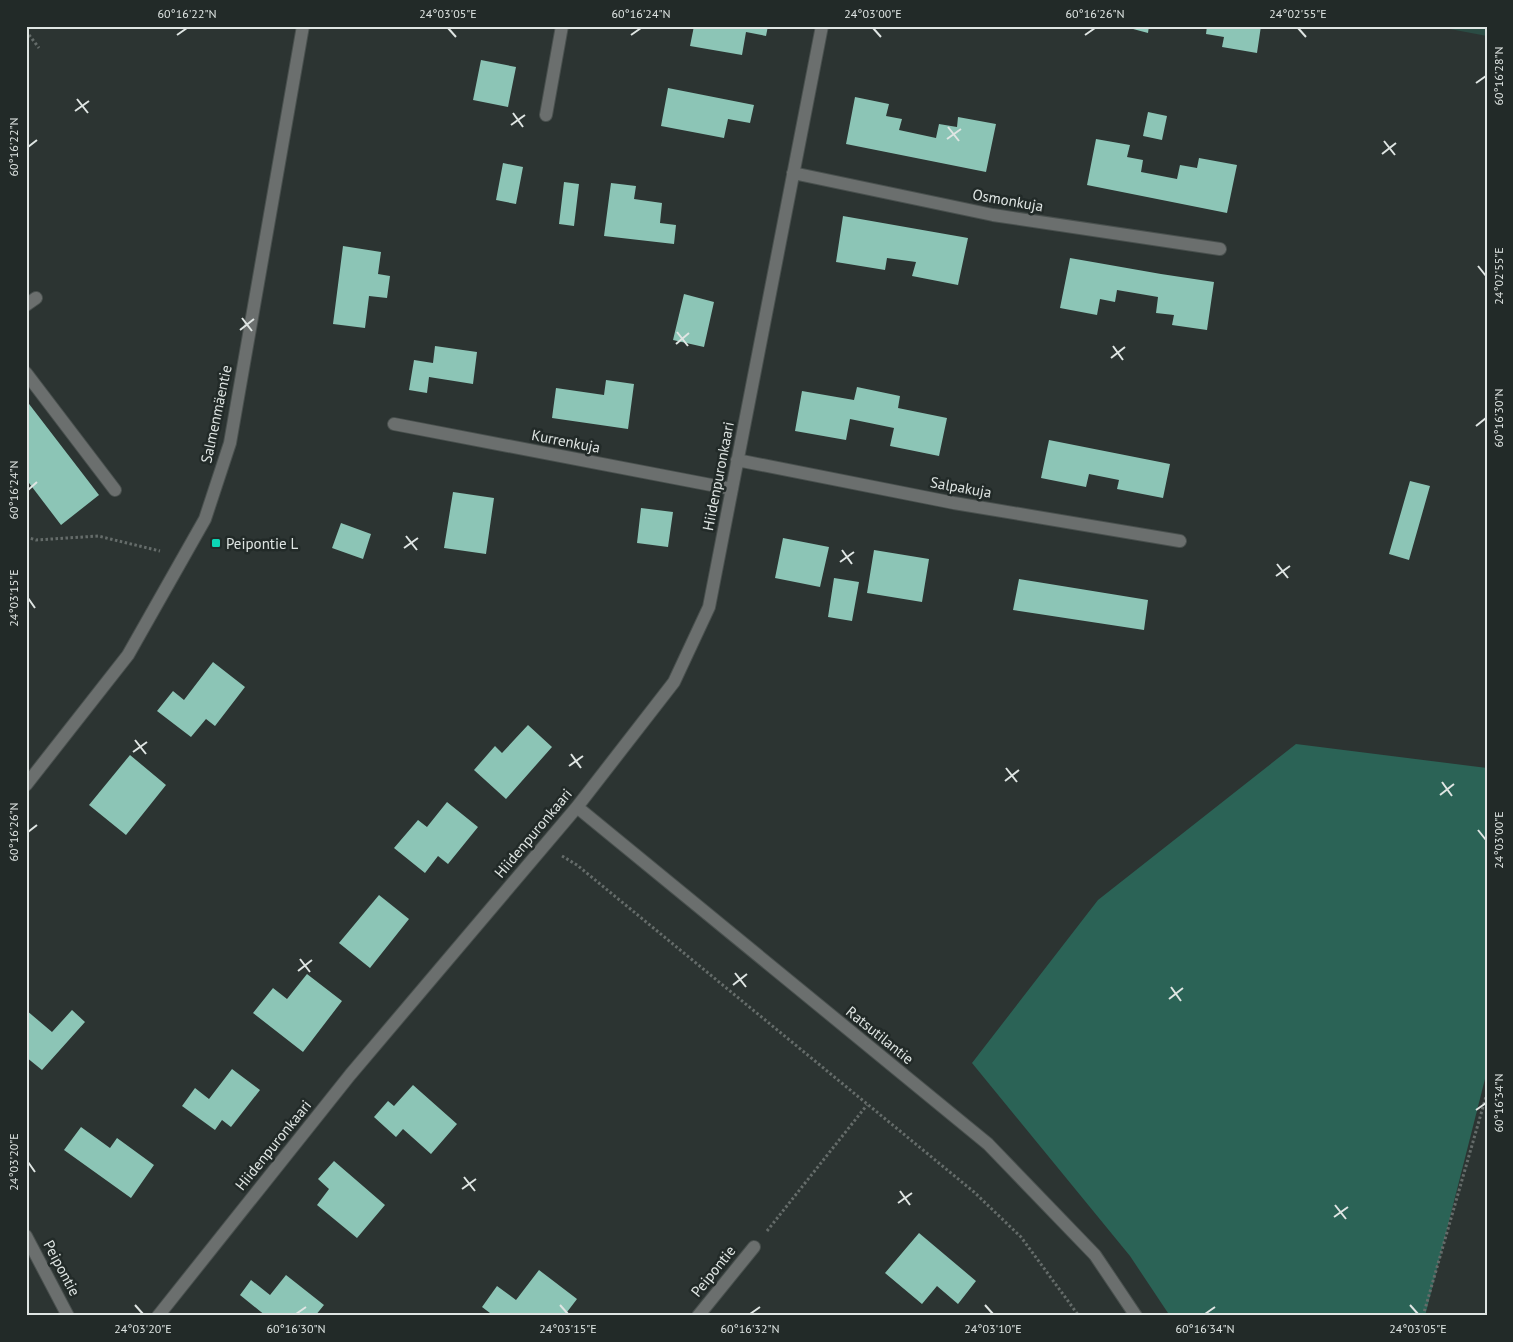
<svg xmlns="http://www.w3.org/2000/svg" width="1513" height="1342" font-family="'PT Sans',sans-serif">
<style>
.green{fill:#2b4c44}
.forest{fill:#2b6356}
.building{fill:#8cc5b6}
.lines{fill:none;stroke-linecap:round;stroke-linejoin:round}
.minor-casing{stroke:#49504e;stroke-width:14}
.path{stroke:#656c6a;stroke-width:3;stroke-dasharray:2.5 2.5;stroke-linecap:butt}
.minor{stroke:#6b6f6e;stroke-width:12}
.ticks{fill:none;stroke:#dfe5e3;stroke-width:2}
.poi-dot{fill:#0cd5b5;stroke:#222a28;stroke-width:2}
.labels{text-anchor:middle;dominant-baseline:central;stroke-width:5;stroke-linejoin:round;paint-order:stroke}
.street-label{font-size:15px;fill:#dfe5e3;stroke:#222a28}
.poi-label{font-size:15px;fill:#dfe5e3;stroke:#222a28;text-anchor:start}
.neatline{fill:none;stroke:#dfe5e3;stroke-width:2}
.ticks-label{font-size:12px;text-anchor:middle;fill:#dfe5e3}
</style>
<rect width="100%" height="100%" fill="#2c3432"/>
<path class="green" d="M1434,26H1487V36Z"/>
<path class="forest" d="M1296,744L1487,768V1071L1425,1316H1170L1130,1256L972,1063L1098,900Z"/>
<path class="building" d="M694,26H768L766,36L746,32L742,55L690,46Z
M1122,26H1149L1148,33Z
M1207,26H1261L1257,53L1222,47L1224,37L1206,34Z
M481,60L516,67L508,107L473,100Z
M668,88L754,105L750,123L728,119L724,138L661,126Z
M855,97L889,104L886,116L902,119L899,130L936,138L939,124L957,127L958,117L996,124L986,172L846,144Z
M1148,112L1167,116L1162,140L1143,136Z
M1096,139L1130,145L1127,157L1143,160L1141,172L1177,179L1180,165L1197,168L1199,158L1237,165L1227,213L1087,185Z
M503,163L523,167L516,204L496,200Z
M564,182L579,184L574,226L559,224Z
M611,183L636,186L634,199L662,203L660,223L676,225L674,244L604,236Z
M843,216L968,238L958,285L912,276L916,262L887,258L885,270L836,262Z
M343,246L381,252L378,274L390,276L387,298L369,296L365,328L333,324Z
M1070,258L1161,274L1214,282L1207,330L1172,325L1174,315L1156,313L1158,297L1117,290L1115,302L1100,299L1097,315L1060,308Z
M684,294L714,302L704,347L673,340Z
M435,346L477,352L473,384L429,377L427,393L409,390L414,360L433,363Z
M606,380L634,384L628,429L552,418L556,388L604,395Z
M857,387L900,396L898,408L947,418L939,456L890,446L894,428L850,419L846,440L795,431L802,391L854,400Z
M26,400L99,495L61,525L26,479Z
M1049,440L1170,464L1163,498L1117,489L1119,480L1089,474L1086,487L1041,478Z
M1410,481L1430,486L1409,560L1389,554Z
M453,492L494,498L486,554L444,548Z
M641,508L673,512L668,547L637,543Z
M341,523L371,534L363,559L332,548Z
M783,538L829,547L820,587L775,578Z
M874,550L929,559L922,602L867,593Z
M834,578L859,582L852,621L828,617Z
M1019,579L1148,600L1144,630L1013,610Z
M213,662L245,687L215,726L206,719L191,737L157,711L173,691L184,700Z
M528,725L552,747L506,799L474,770L495,746L502,753Z
M130,755L166,785L126,835L89,805Z
M447,802L478,827L448,864L438,856L425,873L394,848L418,820L427,827Z
M379,895L409,919L370,968L339,943Z
M307,974L342,1001L303,1052L253,1013L273,988L287,999Z
M26,1010L52,1032L72,1010L85,1022L42,1070L26,1057Z
M232,1069L260,1090L231,1127L222,1120L215,1130L182,1106L195,1088L209,1099Z
M413,1085L457,1124L431,1154L403,1129L396,1137L374,1117L388,1101L394,1106Z
M81,1127L110,1148L117,1138L154,1165L131,1198L64,1150Z
M334,1161L385,1205L357,1238L317,1205L329,1189L318,1179Z
M919,1233L976,1281L958,1304L937,1286L922,1304L885,1273Z
M539,1270L577,1299L564,1316H494L482,1307L497,1286L516,1300Z
M286,1275L324,1305L315,1316H266L240,1295L251,1280L270,1295Z"/>
<g class="lines">
<defs>
<path id="minor" d="M546,115L562,26
M793,173L993,215L1220,249
M26,305L36,298
M26,373L115,490
M394,424L732,489
M737,460L954,503L1180,541
M26,785L128,655L205,519L230,443L303,26
M577,807L988,1144L1095,1255L1136,1316
M26,1236L68,1316
M158,1316L350,1075L577,807L674,682L709,607L822,26
M698,1316L754,1247"/>
</defs>
<use href="#minor" class="minor-casing"/>
<path class="path" d="M26,31L39,48
M26,537L36,540L98,536L160,551
M562,856L577,865L974,1192L1021,1237L1079,1316
M767,1231L867,1105
M1423,1316L1487,1093"/>
<use href="#minor" class="minor"/>
</g>
<path class="ticks" d="M448,28L456,37M873,28L881,37M1298,28L1306,37M177,35L187,28M631,35L641,28M1085,35L1095,28M1476,83L1486,76M77,99L88,113M75,111L89,101M513,113L523,127M511,125L525,115M948,127L959,141M947,139L961,129M1384,141L1395,155M28,147L37,140M1382,154L1396,143M1478,266L1486,276M242,318L252,331M240,330L254,319M677,332L688,346M676,344L689,333M1113,346L1123,360M1111,358L1125,347M1476,426L1486,418M28,490L37,482M406,536L417,550M404,548L418,538M842,550L852,564M840,562L854,552M1277,564L1288,578M1276,576L1290,566M28,598L35,608M135,740L146,754M133,752L147,742M571,754L581,768M569,766L583,756M1006,768L1017,782M1005,781L1019,770M1442,782L1452,796M1440,795L1454,784M1478,830L1486,840M28,832L37,825M300,959L310,972M298,971L312,960M735,973L746,987M733,985L747,974M1171,987L1181,1001M1169,999L1183,988M1476,1110L1486,1103M28,1162L35,1172M464,1177L475,1191M462,1189L476,1179M900,1191L910,1205M898,1203L912,1193M1335,1205L1346,1219M1334,1217L1348,1207M135,1305L143,1314M560,1305L568,1314M985,1305L993,1314M1410,1305L1418,1314M296,1314L306,1307M750,1314L760,1307M1205,1314L1215,1307"/>
<rect class="poi-dot" x="211" y="538" width="10" height="10" rx="2.5"/>
<g class="labels">
<g class="street-label">
<text transform="translate(1008 200) rotate(10)">Osmonkuja</text>
<text transform="translate(216 414) rotate(-78)">Salmenmäentie</text>
<text transform="translate(566 441) rotate(11)">Kurrenkuja</text>
<text transform="translate(718 476) rotate(-79)">Hiidenpuronkaari</text>
<text transform="translate(961 487) rotate(10)">Salpakuja</text>
<text transform="translate(533 833) rotate(-50)">Hiidenpuronkaari</text>
<text transform="translate(880 1035) rotate(39)">Ratsutilantie</text>
<text transform="translate(273 1145) rotate(-51)">Hiidenpuronkaari</text>
<text transform="translate(62 1268) rotate(62)">Peipontie</text>
<text transform="translate(713 1271) rotate(-51)">Peipontie</text>
</g>
<g class="poi-label">
<text x="226" y="543">Peipontie L</text>
</g>
</g>
<rect width="1513" height="1342" fill="none" stroke="#222a28" stroke-width="55"/>
<rect x="28" y="28" width="1458" height="1286" class="neatline"/>
<g class="ticks-label">
<text x="187" y="18">60°16'22"N</text>
<text x="448" y="18">24°03'05"E</text>
<text x="641" y="18">60°16'24"N</text>
<text x="873" y="18">24°03'00"E</text>
<text x="1095" y="18">60°16'26"N</text>
<text x="1298" y="18">24°02'55"E</text>
<text transform="translate(1499 76) rotate(-90)" y="4">60°16'28"N</text>
<text transform="translate(14 147) rotate(-90)" y="4">60°16'22"N</text>
<text transform="translate(1499 276) rotate(-90)" y="4">24°02'55"E</text>
<text transform="translate(1499 418) rotate(-90)" y="4">60°16'30"N</text>
<text transform="translate(14 490) rotate(-90)" y="4">60°16'24"N</text>
<text transform="translate(14 598) rotate(-90)" y="4">24°03'15"E</text>
<text transform="translate(14 832) rotate(-90)" y="4">60°16'26"N</text>
<text transform="translate(1499 840) rotate(-90)" y="4">24°03'00"E</text>
<text transform="translate(1499 1103) rotate(-90)" y="4">60°16'34"N</text>
<text transform="translate(14 1162) rotate(-90)" y="4">24°03'20"E</text>
<text x="143" y="1333">24°03'20"E</text>
<text x="296" y="1333">60°16'30"N</text>
<text x="568" y="1333">24°03'15"E</text>
<text x="750" y="1333">60°16'32"N</text>
<text x="993" y="1333">24°03'10"E</text>
<text x="1205" y="1333">60°16'34"N</text>
<text x="1418" y="1333">24°03'05"E</text>
</g>
</svg>
